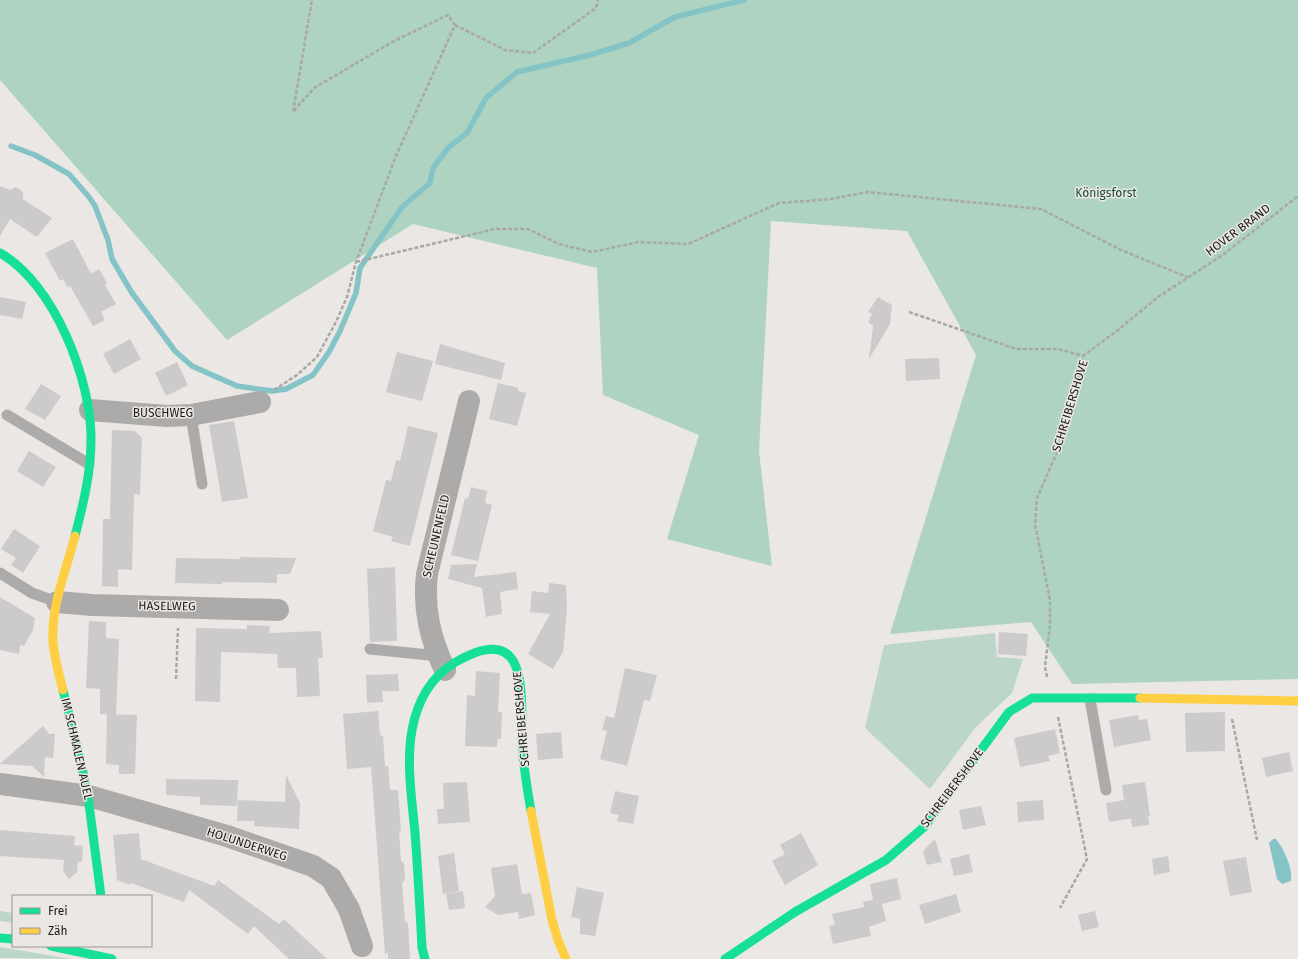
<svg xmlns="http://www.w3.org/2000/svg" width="1298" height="959" font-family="'Fira Sans',sans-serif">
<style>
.green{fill:#bcd7c9}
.forest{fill:#aed3c1}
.water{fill:#84c3c6}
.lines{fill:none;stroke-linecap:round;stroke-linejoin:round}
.stream{stroke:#84c3c6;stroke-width:5.5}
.building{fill:#cccacb}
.path{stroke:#a9a8a7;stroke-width:2.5;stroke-dasharray:4 2;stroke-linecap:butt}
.lane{stroke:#adabaa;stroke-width:11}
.street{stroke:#adabaa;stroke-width:22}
.fast{stroke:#16e098;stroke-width:9}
.slow{stroke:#ffcf43;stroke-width:9}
.labels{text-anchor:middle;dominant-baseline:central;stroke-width:3;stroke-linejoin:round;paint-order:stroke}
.park-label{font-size:12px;fill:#154e38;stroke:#ebe7e4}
.street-label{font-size:12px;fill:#1d1c1b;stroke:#ebe7e4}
</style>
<rect width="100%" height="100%" fill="#eae7e5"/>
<path class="green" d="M995,633L997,657L1023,659L1012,693L976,727L930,789L865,728L884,645Z
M0,911L13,913V923L0,921Z
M0,947L71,959L0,958Z"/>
<path class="forest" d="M0,0H1298V679L1072,684L1031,622L890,634L976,355L907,231L771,221L759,451L772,566L667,539L699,435L603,395L597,268L413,224L227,340L0,80Z"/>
<path class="water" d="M1273,839H1276C1284,849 1293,869 1291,881L1282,884L1277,879L1269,843Z"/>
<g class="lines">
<path class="stream" d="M11,146L35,155L69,174L89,197L95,206L108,240L112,259L132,293L175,351L192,366L237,386L272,391L286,389L313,375L329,352L340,331L356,293L360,268L402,207L430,183L433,168L449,147L467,133L486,98L517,72L590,55L629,43L675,17L744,0"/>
</g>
<path class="building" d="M0,186L10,190L16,187L23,192V199L52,218L37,237L10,219L0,236Z
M73,239L91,274L99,269L107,283L105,285L116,304L101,312L105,320L93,326L70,286L67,287L63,279L60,281L45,253Z
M0,297L26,302L22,319L0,315Z
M878,297L892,305L890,324L869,359L873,326L868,322L872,314L868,312Z
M130,339L141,359L114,374L103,354Z
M440,344L505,363L501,380L435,364Z
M397,352L433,361L422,401L386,392Z
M939,358L940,379L906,381L905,359Z
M177,362L188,385L166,396L155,373Z
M498,383L518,388V391L526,393L517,426L489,419Z
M41,384L61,396L45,420L25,409Z
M234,421L248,498L222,502L209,425Z
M408,426L438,433L410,546L391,541L393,537L373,531L386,480L391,481L396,460L400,461Z
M112,430L135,431L142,438L140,495L134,494L132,570L118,569V587L102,586L103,519H110Z
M29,451L56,467L43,487L17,471Z
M471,487L487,491L485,503L492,505L478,561L451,555L465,498L468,499Z
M14,529L40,546L23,573L11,565L16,558L1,549Z
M240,557L296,558L290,574H277V583L222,582V584L175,583L176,558L240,559Z
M477,564L474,577L516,572L518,589L500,592L502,614L486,617L482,588L448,579L451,565Z
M395,567L397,641L370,642L367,569Z
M549,583L566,585L567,608L563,652L553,669L528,654L550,614L530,612L532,591L548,593Z
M0,597L35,618L33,630L24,646L20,645L19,654L0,650Z
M89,621L106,622V638L119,639L116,715L100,714V689L86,688Z
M247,625L270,626L269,633L321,631L323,658H318L320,696L297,697L296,668H278L277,654L221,652L220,702L195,701L196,628L247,629Z
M999,632L1028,634L1026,656L998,654Z
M625,668L657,675L650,701L644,700L627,766L600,759L607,731L602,730L606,716L614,718Z
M476,671L500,673L498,712H502L501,739H498L497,747L465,746L467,695L475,696Z
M398,674L399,691H382L383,702L367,703L366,675Z
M378,711L380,735L383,736L385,766H388L390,790H398L401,831H399L401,861L404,863L405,879L402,883L405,921L408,923L410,959H388V953L385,954L371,767L347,769L343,714Z
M1225,712V751L1186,752L1185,713Z
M107,714L137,715L135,774H119V765L106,764Z
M1138,715L1139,720L1147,719L1151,740L1114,747L1109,720Z
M43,726L49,734H55L53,758L45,757L44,777L32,766L0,764Z
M1055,729L1060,753L1048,756L1050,761L1020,767L1014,738Z
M561,732L563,758L538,760L536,734Z
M1289,752L1293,771L1266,777L1262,758Z
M286,775L300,803L299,829L254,826V821H237L238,800L285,802Z
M166,779L238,780L237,806L200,805V797L166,795Z
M467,782L470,822L438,824L437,809H444L443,783Z
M1145,782L1150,816H1148L1149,825L1132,827L1131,819H1128L1109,822L1106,803L1124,800L1122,785Z
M615,791L639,796L633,824L617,821L619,815L610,813Z
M1043,800L1044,820L1018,822L1017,802Z
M981,806L986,825L963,830L959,810Z
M0,830L75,836L74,845L83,846L82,862H78L77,872L69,879L63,871L64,860L0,856Z
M139,833L141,859L214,886L218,880L279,924L284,919L327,959H289L254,926L248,934L189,890L184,902L131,883L130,885L117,880L113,835Z
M801,833L818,865L785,885L772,861L785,854L780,845Z
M935,839L942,862L927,865L923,851Z
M454,853L459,891L443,894L438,856Z
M969,854L973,872L954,876L950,859Z
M1168,856L1170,872L1154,875L1152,859Z
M1246,857L1252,892L1230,896L1223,861Z
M517,864L522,894L531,893L535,915L519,919L518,912L498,915L485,907L495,896L491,868Z
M897,878L901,899L882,904L886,921L869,927L871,936L833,944L829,926L835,925L832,914L864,907L863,902L873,900L870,884Z
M577,887L604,893L595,936L580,934V919L571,917Z
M463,891L465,908L449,910L446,894Z
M956,894L961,912L925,924L919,905Z
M1095,911L1099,927L1082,931L1078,915Z"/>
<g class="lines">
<path class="path" d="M455,25L505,50L533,53L596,8L598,0
M356,262L495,229H528L559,244L592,252L639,242L688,244L779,203L831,199L867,192L1041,209L1121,250L1187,277
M909,312L1016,349H1058L1083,356
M274,390L297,375L317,357L336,322L347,297L356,262L396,156L455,25L448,15L394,41L314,88L293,112L312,0
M1047,677L1045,667L1050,625V600L1035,524L1037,498L1062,441L1083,356L1118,330L1158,297L1224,254L1298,196
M176,679L178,628
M1058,717L1087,859L1060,908
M1232,719L1257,840"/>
<path class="lane" d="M7,415L89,464
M191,415L202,484
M0,573L32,593L57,602
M370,649L439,656
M1090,699L1106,790"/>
<path class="street" d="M90,410L167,416L191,415L260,402
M57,602L92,605L278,610
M445,670C430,638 423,609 427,574L469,401
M0,784L89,796L227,836L313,866L331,878L349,909L362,946"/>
<path class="fast" d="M0,253C54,283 92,381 91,440C91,473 83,505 75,536
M63,690L87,789L101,896
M0,938L13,939
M51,946L112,959
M425,959L422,948C420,910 418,871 415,833C412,799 406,764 412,730C417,703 430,678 454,663C530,618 521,693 522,742C523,765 527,788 531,811
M725,959L795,912L886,860L924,827L1009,712L1032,698H1140"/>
<path class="slow" d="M63,690C59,674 54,658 53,641C51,606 66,571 75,536
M1140,698L1298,701
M531,811L552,920L558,940L566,959"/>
</g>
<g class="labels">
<g class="park-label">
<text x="1106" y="193">Königsforst</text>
</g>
<g class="street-label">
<text transform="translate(1238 230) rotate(-37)">HOVER BRAND</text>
<text transform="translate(1070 406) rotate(-73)">SCHREIBERSHOVE</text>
<text x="163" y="413">BUSCHWEG</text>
<text transform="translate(436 536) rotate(-77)">SCHEUNENFELD</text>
<text transform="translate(167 606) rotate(1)">HASELWEG</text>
<text transform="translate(521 719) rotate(-95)">SCHREIBERSHOVE</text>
<text transform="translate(77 749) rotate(77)">IM SCHMALEN AUEL</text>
<text transform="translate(952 788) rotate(-53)">SCHREIBERSHOVE</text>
<text transform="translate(247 844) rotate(18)">HOLUNDERWEG</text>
</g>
</g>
<rect x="12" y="895" width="140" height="52" fill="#ebe7e4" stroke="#999694"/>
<rect x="20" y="908" width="20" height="6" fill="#16e098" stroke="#999694"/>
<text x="48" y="915" font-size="12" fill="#1d1c1b">Frei</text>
<rect x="20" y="928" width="20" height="6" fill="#ffcf43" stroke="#999694"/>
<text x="48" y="935" font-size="12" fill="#1d1c1b">Zäh</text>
</svg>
